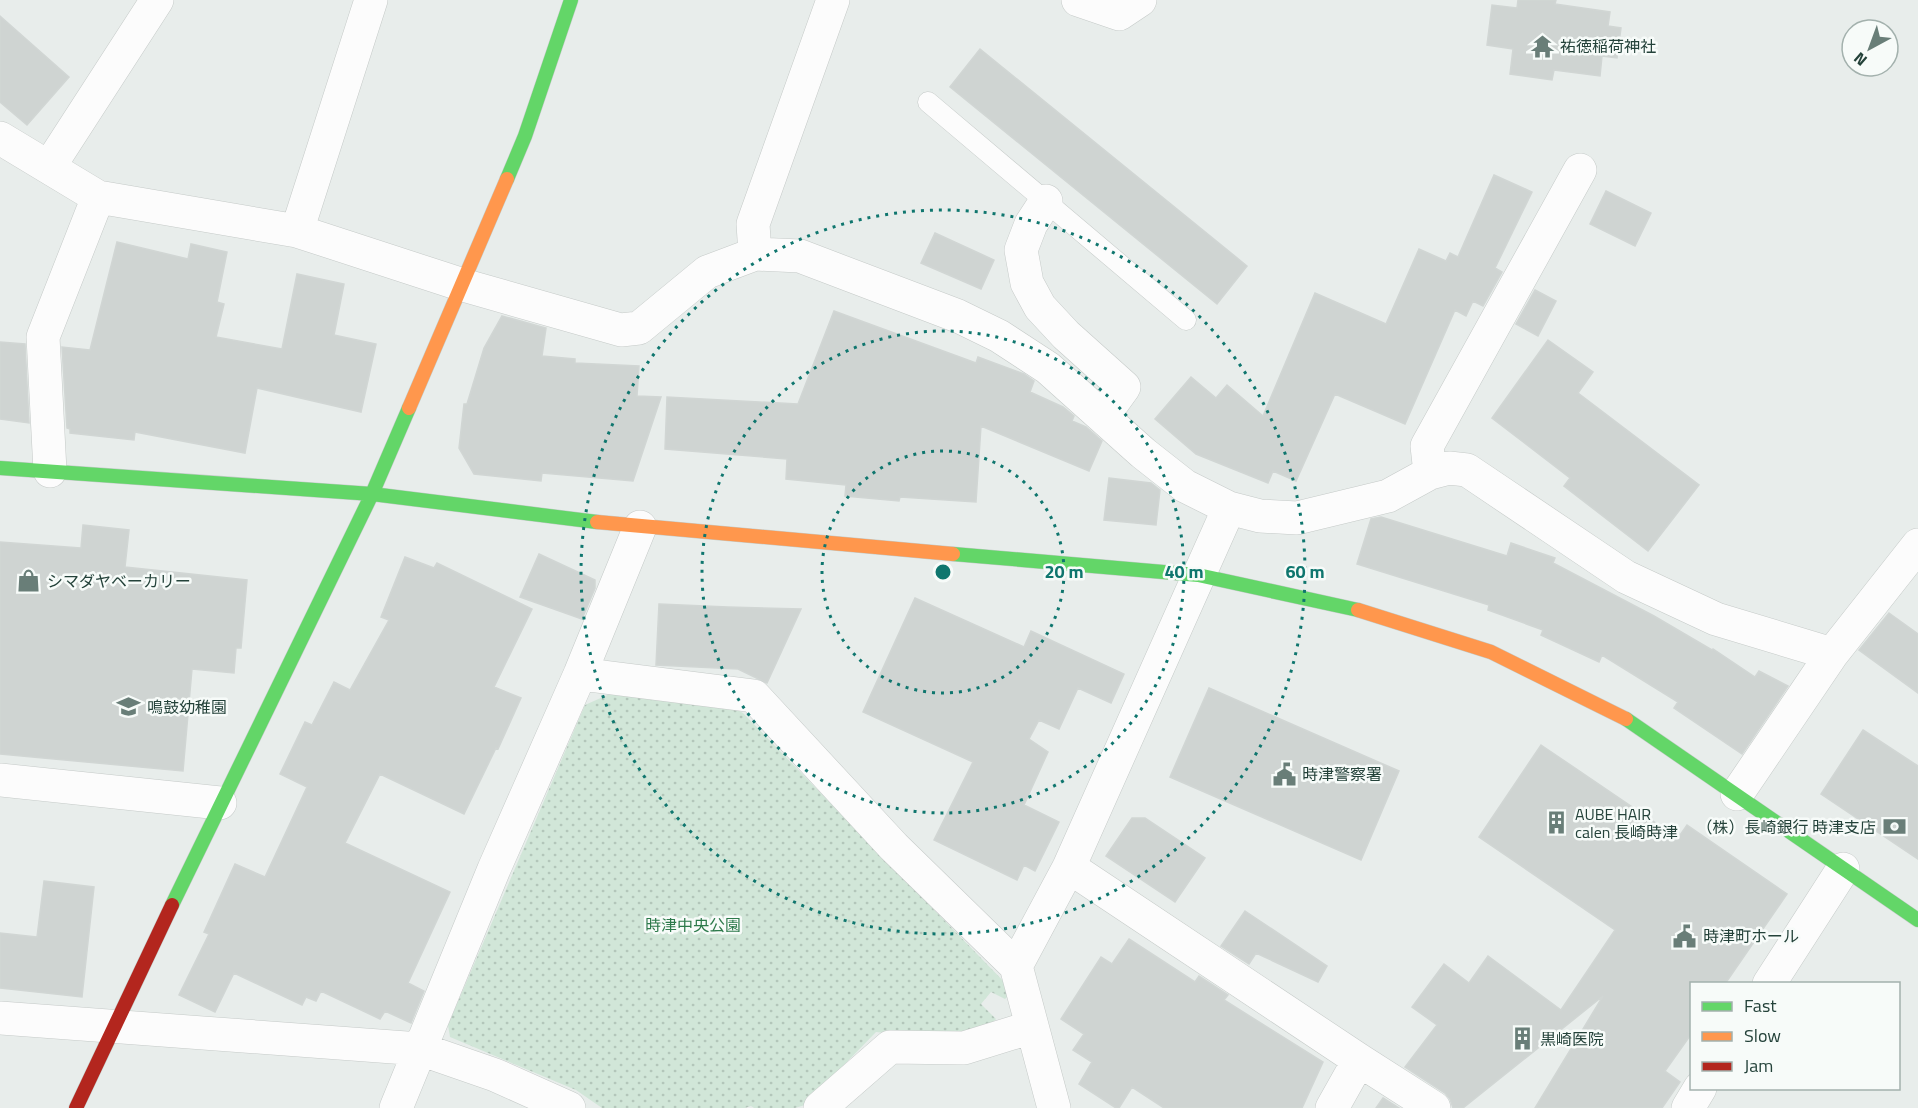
<svg xmlns="http://www.w3.org/2000/svg" width="1918" height="1108" font-family="'Titillium Web','Noto Sans JP',sans-serif">
<style>
.park{fill:url(#park-dots)}
.building{fill:#cfd4d2;stroke:#d1d6d4;stroke-width:1.5}
.lines{fill:none;stroke-linecap:round;stroke-linejoin:round}
.lane-casing{stroke:#c5cac8;stroke-width:21}
.street-casing{stroke:#c5cac8;stroke-width:34}
.fast-casing{stroke:#c3cbc8;stroke-width:15}
.slow-casing{stroke:#c3cbc8;stroke-width:15}
.jam-casing{stroke:#c3cbc8;stroke-width:15}
.lane{stroke:#fcfcfc;stroke-width:20}
.street{stroke:#fcfcfc;stroke-width:33}
.fast{stroke:#63d668;stroke-width:14}
.slow{stroke:#ff974d;stroke-width:14}
.jam{stroke:#b3261e;stroke-width:14}
.ring{fill:none;stroke:#0f766e;stroke-width:3;stroke-dasharray:3 6}
.labels{text-anchor:middle;dominant-baseline:central;stroke-width:5;stroke-linejoin:round;paint-order:stroke}
.poi-label{font-size:16px;fill:#24423a;stroke:#f7fbf9;text-anchor:start}
.park-label{font-size:16px;fill:#2d7a4b;stroke:#f7fbf9}
.centre{fill:#0f766e;stroke:#f7fbf9;stroke-width:3}
.ring-label{font-size:18px;text-anchor:middle;font-weight:bold;fill:#0f766e;stroke:#f7fbf9;stroke-width:5;stroke-linejoin:round;paint-order:stroke}
</style>
<defs>
<pattern id="park-dots" width="8" height="8" patternUnits="userSpaceOnUse" patternTransform="scale(1.5)"><rect width="8" height="8" fill="#d1e6d8"/><path d="M2 2h.1M6 6h.1" fill="none" stroke="#b3c6ba" stroke-width="1.8" stroke-linecap="round"/></pattern>
</defs>
<rect width="100%" height="100%" fill="#e8edeb"/>
<path class="park" d="M614,692L722,702L743,713L1013,991L1005,999L991,992L981,1004L996,1019L986,1029L936,1038L876,1032L805,1105L795,1108H754L751,1106L745,1108H602L576,1090L450,1037L448,1025L585,705Z"/>
<path class="building" d="M1518,0H1556L1555,4L1610,12L1608,26L1621,28L1617,58L1602,56L1600,76L1554,70L1552,80L1510,74L1513,49L1487,45L1492,5L1517,8Z
M0,16L69,77L27,125L0,102Z
M980,49L1247,266L1217,304L950,87Z
M1494,175L1532,192L1495,268L1502,272L1483,306L1473,301L1466,316L1455,310L1405,424L1335,394L1296,481L1273,471L1268,483L1196,454L1155,419L1191,377L1216,398L1227,385L1263,416L1315,293L1386,324L1419,249L1446,261L1450,253L1458,257Z
M1606,191L1651,213L1635,246L1590,224Z
M935,233L994,260L981,289L921,263Z
M117,242L188,259L191,244L227,252L217,302L224,304L216,337L282,349L297,274L344,284L334,335L376,344L361,412L257,388L245,453L135,432L134,440L70,433V429L67,428L62,347L90,350Z
M1535,290L1556,301L1538,336L1516,324Z
M834,311L976,363L978,357L1024,374L1034,381L1030,392L1063,407L1074,416L1072,421L1086,427L1102,441L1089,471L981,426L976,502L900,497L899,501L845,496L846,485L786,479L787,459L665,449L667,397L798,404Z
M502,316L546,328L542,356L575,359V363L639,366L637,396L661,397L633,481L542,473L541,481L474,474L459,448L464,404H467L484,348Z
M1548,340L1593,372L1578,393L1699,485L1648,551L1564,486L1570,478L1492,418Z
M0,342L25,344L29,423L0,419Z
M1109,478L1151,483L1160,490L1156,525L1104,520Z
M1381,517L1507,556L1511,543L1555,558L1553,563L1654,616L1712,650L1713,649L1755,677L1759,671L1788,686L1742,754L1674,708L1678,702L1602,655L1599,662L1541,635L1543,630L1488,610L1489,605L1357,564L1371,519Z
M83,525L129,530L125,567L247,580L241,648H236L234,673L192,669L183,771L0,754V542L81,548Z
M539,554L595,580V588L582,619L520,597Z
M405,557L434,568L437,563L532,609L494,687L521,698L498,749L496,748L464,814L380,774L345,843L450,892L408,983L424,991L411,1023L385,1011L380,1019L321,991L316,1001L306,997L302,1005L234,973L215,1012L179,995L209,934L204,932L235,864L265,877L307,787L280,774L305,722L312,725L334,682L350,690L389,620L381,617Z
M915,598L1024,647L1031,631L1124,674L1111,703L1078,688L1059,729L1039,720L1029,739L1048,752L1024,805L1059,822L1035,871L1024,865L1017,880L934,840L973,762L863,712Z
M659,604L728,607L801,609L767,683L738,669L656,665Z
M1889,613L1918,634V693L1859,650Z
M1209,688L1399,771L1361,860L1170,777Z
M1863,730L1918,766V859L1821,794Z
M1541,745L1678,838L1687,825L1787,894L1725,984H1692V1033L1665,1071L1680,1082L1662,1108H1535L1603,996L1463,1108H1453L1450,1099L1445,1093L1405,1067L1437,1025L1412,1007L1444,964L1469,983L1488,956L1561,1010L1615,930L1479,837Z
M1132,818H1145L1205,858L1175,902L1106,856Z
M44,881L94,887L82,997L0,988V933L37,937Z
M1245,911L1327,966L1318,982L1256,953L1249,964L1221,946Z
M1129,939L1195,982L1199,976L1228,995L1224,1000L1323,1062L1302,1108H1164L1132,1087L1119,1108H1116L1079,1084L1092,1062L1073,1050L1084,1034L1061,1019L1101,957L1112,964Z
M1383,1098L1399,1108H1376Z"/>
<g class="lines">
<defs>
<path id="lane" d="M928,102L1186,320"/>
<path id="street" d="M1078,0L1119,14L1140,0
M0,138L98,197L297,231L463,285L621,330L639,328L707,272L755,254L800,256L958,316L999,336L1048,368L1143,453L1185,486L1229,508L1260,516L1297,518L1388,496L1430,473L1449,468L1467,470L1626,577L1716,619L1832,654
M49,167L157,0
M1046,201L1031,224L1021,250L1027,283L1040,307L1066,335L1124,387L1103,416
M297,231L371,0
M755,254L753,224L833,0
M50,471L43,337L98,197
M1430,473L1427,446L1580,170
M580,674L754,696L894,847L1016,966L1054,1108
M0,780L220,803
M1737,794L1832,654L1918,545
M1069,867L1359,1060L1434,1108
M1016,966L1069,867L1229,508
M1769,984L1843,869
M0,1018L420,1049L495,1075L569,1108
M396,1108L494,869L580,674L640,527
M820,1108L890,1047L964,1048L1032,1027
M1332,1108L1359,1060
M1688,1108L1700,1088"/>
<path id="fast" d="M507,179L525,136L571,0
M0,468L372,494L597,522
M953,554L1198,575L1358,610
M1626,719L1918,920
M172,905L372,494L409,408"/>
<path id="slow" d="M409,408L507,179
M597,522L953,554
M1358,610L1491,652L1626,719"/>
<path id="jam" d="M76,1108L172,905"/>
</defs>
<use href="#lane" class="lane-casing"/>
<use href="#street" class="street-casing"/>
<use href="#fast" class="fast-casing"/>
<use href="#slow" class="slow-casing"/>
<use href="#jam" class="jam-casing"/>
<use href="#lane" class="lane"/>
<use href="#street" class="street"/>
<use href="#fast" class="fast"/>
<use href="#slow" class="slow"/>
<use href="#jam" class="jam"/>
</g>
<g class="ring">
<circle cx="943" cy="572" r="121"/>
<circle cx="943" cy="572" r="241"/>
<circle cx="943" cy="572" r="362"/>
</g>
<defs>
<symbol id="temple-bare" viewBox="-9 -9 18 18"><path d="M0-6L5-2H3V0L6.5 2.5H4V6H1.5V3h-3V6H-4V2.5H-6.5L-3 0V-2H-5Z" fill="#697e78" stroke="#f7fbf9" stroke-width="2.5" paint-order="stroke"/></symbol>
<symbol id="shop-bare" viewBox="-9 -9 18 18"><path d="M-5-2.5h2.3a2.7 3.5 0 0 1 5.4 0H5L5.5 6h-11ZM-1.5-2.5h3a1.5 2.3 0 0 0-3 0Z" fill="#697e78" stroke="#f7fbf9" stroke-width="2.5" paint-order="stroke"/></symbol>
<symbol id="school-bare" viewBox="-9 -9 18 18"><path d="M0-5L7-2L0 1L-7-2ZM-4 1L0 2.5L4 1V4Q0 6-4 4Z" fill="#697e78" stroke="#f7fbf9" stroke-width="2.5" paint-order="stroke"/></symbol>
<symbol id="civic-bare" viewBox="-9 -9 18 18"><path d="M-.6-6.5H3V-4.5H.6V-3L4-1V1h2V6H-6V1h2V-1L-.6-3ZM-1.2 2.5V6h2.4V2.5Z" fill="#697e78" stroke="#f7fbf9" stroke-width="2.5" paint-order="stroke"/></symbol>
<symbol id="building-bare" viewBox="-9 -9 18 18"><path d="M-4-6H4V6H1V3H-1V6H-4ZM-2.5-4.3h1.7v1.8h-1.7ZM.8-4.3h1.7v1.8H.8ZM-2.5-1h1.7V.8h-1.7ZM.8-1h1.7V.8H.8Z" fill="#697e78" stroke="#f7fbf9" stroke-width="2.5" paint-order="stroke"/></symbol>
<symbol id="bank-bare" viewBox="-9 -9 18 18"><path d="M-6-4H6V4H-6ZM0-2.3a2.3 2.3 0 1 0 0 4.6a2.3 2.3 0 1 0 0-4.6Z" fill="#697e78" stroke="#f7fbf9" stroke-width="2.5" paint-order="stroke"/></symbol>
</defs>
<g fill-rule="evenodd">
<use href="#temple-bare" x="1526" y="30" width="33" height="33"/>
<use href="#shop-bare" x="12" y="564" width="33" height="33"/>
<use href="#school-bare" x="112" y="690" width="33" height="33"/>
<use href="#civic-bare" x="1268" y="758" width="33" height="33"/>
<use href="#building-bare" x="1540" y="806" width="33" height="33"/>
<use href="#bank-bare" x="1878" y="810" width="33" height="33"/>
<use href="#civic-bare" x="1668" y="920" width="33" height="33"/>
<use href="#building-bare" x="1506" y="1022" width="33" height="33"/>
</g>
<g class="labels">
<g class="poi-label">
<text x="1560" y="46">祐徳稲荷神社</text>
<text x="47" y="581">シマダヤベーカリー</text>
<text x="147" y="707">鳴鼓幼稚園</text>
<text x="1302" y="774">時津警察署</text>
<text x="1575" y="814">AUBE HAIR<tspan x="1575" dy="18">calen 長崎時津</tspan></text>
<text x="1876" y="827" text-anchor="end">（株）長崎銀行 時津支店</text>
<text x="1703" y="936">時津町ホール</text>
<text x="1540" y="1039">黒崎医院</text>
</g>
<g class="park-label">
<text x="693" y="925">時津中央公園</text>
</g>
</g>
<circle cx="943" cy="572" r="9" class="centre"/>
<g class="ring-label">
<text x="1064" y="578">20 m</text>
<text x="1184" y="578">40 m</text>
<text x="1305" y="578">60 m</text>
</g>
<rect x="1690" y="982" width="210" height="108" fill="#f7fbf9" stroke="#a3b1ad" stroke-width="1.5"/>
<rect x="1702" y="1002" width="30" height="9" fill="#63d668" stroke="#a3b1ad" stroke-width="1.5"/>
<text x="1744" y="1012" font-size="18" fill="#24423a">Fast</text>
<rect x="1702" y="1032" width="30" height="9" fill="#ff974d" stroke="#a3b1ad" stroke-width="1.5"/>
<text x="1744" y="1042" font-size="18" fill="#24423a">Slow</text>
<rect x="1702" y="1062" width="30" height="9" fill="#b3261e" stroke="#a3b1ad" stroke-width="1.5"/>
<text x="1744" y="1072" font-size="18" fill="#24423a">Jam</text>
<g transform="translate(1870 48) rotate(221)"><circle r="28" fill="#f7fbf9" stroke="#a3b1ad" stroke-width="1.5"/>
<path d="M0-4.5L10 22L0 15L-10 22Z" fill="#697e78"/>
<text y="-9" font-size="16" font-weight="bold" text-anchor="middle" fill="#24423a">N</text>
</g>
</svg>
